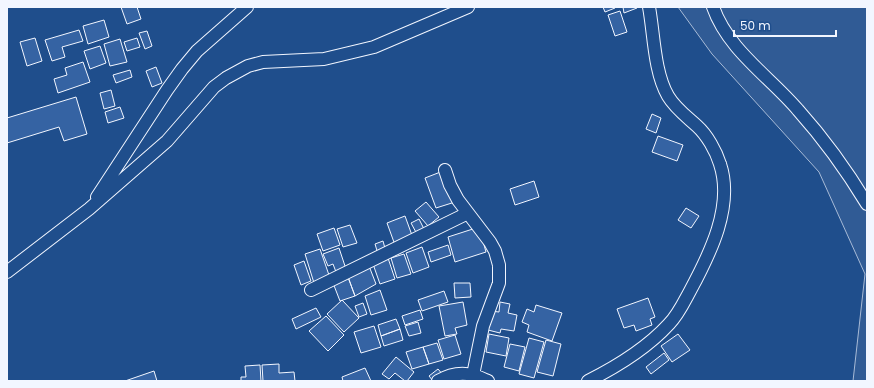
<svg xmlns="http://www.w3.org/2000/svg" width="874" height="388" font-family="Poppins,sans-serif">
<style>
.green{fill:#305b95;stroke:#a8bbd7}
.building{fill:#3563a3;stroke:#f2f6ff}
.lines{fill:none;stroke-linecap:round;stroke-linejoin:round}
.minor-casing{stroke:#f2f6ff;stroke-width:14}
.minor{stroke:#1f4e8c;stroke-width:12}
</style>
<rect width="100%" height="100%" fill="#1f4e8c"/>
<path class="green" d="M678,7H867V381H853L865,274L819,172L712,54Z"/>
<path class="building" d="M121,7H137L141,19L127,24Z
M603,7H615V8L605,12Z
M623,7H637V8L624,13Z
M620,11L627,32L615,36L608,15Z
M104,20L109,37L88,44L83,26Z
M79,30L83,41L62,47L65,57L52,61L45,40Z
M147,31L152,46L145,49L139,33Z
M35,38L42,61L27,66L20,42Z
M137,38L140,47L127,51L124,42Z
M120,39L127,62L110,66L104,44Z
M100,46L106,63L90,69L84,51Z
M83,62L90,82L58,93L54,79L67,75L65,68Z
M156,67L162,83L152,87L146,71Z
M130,70L132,77L116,83L113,75Z
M111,90L115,106L104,109L100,93Z
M76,97L87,134L64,141L59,127L7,143V118Z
M120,107L124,118L108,123L105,112Z
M652,114L661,118L656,133L646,129Z
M658,136L683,145L677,161L652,152Z
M443,171L455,202L436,208L425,178Z
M534,181L539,197L515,205L510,189Z
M426,202L439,217L428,226L415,211Z
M686,208L699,216L691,228L678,220Z
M405,216L413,238L395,245L387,223Z
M419,219L425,231L418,236L411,223Z
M350,225L357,243L343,247L337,229Z
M479,227L486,252L455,262L448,237Z
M334,228L340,245L323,251L317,234Z
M383,241L386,252L378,254L375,244Z
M448,245L451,255L431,262L428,252Z
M422,247L429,267L413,273L406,253Z
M339,248L346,269L336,272L333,264L328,266L323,254Z
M320,249L330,278L314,283L305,254Z
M404,254L411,274L397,278L391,258Z
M388,258L395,279L380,284L373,264Z
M304,261L311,281L301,285L294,265Z
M369,266L376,284L355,296L348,277Z
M348,277L355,296L340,301L333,283Z
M454,283H470L471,297L455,298Z
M380,290L387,310L371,315L365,296Z
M444,291L448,302L422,311L418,300Z
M648,298L655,317L650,319L652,325L636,331L634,325L624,328L617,309Z
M342,300L359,318L344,332L327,314Z
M463,302L467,325L455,328L457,334L445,336L439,306Z
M500,302L510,304L508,313L517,315L514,331L501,329L500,333L488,330L491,311L499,312Z
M363,303L367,314L359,317L355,306Z
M536,305L562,313L552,341L527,332L529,325L522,322L527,309L534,312Z
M316,308L321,317L296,329L292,319Z
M420,310L423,319L405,325L402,316Z
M326,316L344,335L328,351L309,331Z
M396,319L400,329L381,336L378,325Z
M418,322L421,333L409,336L405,326Z
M374,326L381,347L361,353L354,332Z
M400,329L403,340L384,346L381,336Z
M489,334L509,338L506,356L486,352Z
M678,334L690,350L672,362L661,346Z
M455,335L461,354L444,359L438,340Z
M529,338L544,342L534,378L519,374Z
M546,340L561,344L553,376L537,372Z
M437,343L443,360L429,364L423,347Z
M510,344L525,347L519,371L504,367Z
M423,347L429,364L412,369L406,352Z
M664,353L669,360L651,374L646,367Z
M396,357L414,372L407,381H405L395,373L389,379L382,374Z
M279,364V373L294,372L295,381H263L262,365Z
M260,365L261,381H241V377H246L245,366Z
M365,368L371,381H343L342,377Z
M438,369L444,376L433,381L429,376Z
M154,371L157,381H125Z"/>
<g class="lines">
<defs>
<path id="minor" d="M713,7C728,50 770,77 798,110C824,139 847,171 867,204
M445,170L450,185L458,200L490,242L495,251L499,265V283L483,326L473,375
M97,197L167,90L182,69L197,51L247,7
M7,272L89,209L167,141L214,87L226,78L248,66L263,62L324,59L374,47L468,7
M311,290L468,213
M438,381C448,375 461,372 473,375C478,376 482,379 488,381
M588,381C618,366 647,348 669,324C678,315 684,302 690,291C710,254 734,206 720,164C716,151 707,135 697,126C686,116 675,108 668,96C654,72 654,34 649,7"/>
</defs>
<use href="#minor" class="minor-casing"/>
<use href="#minor" class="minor"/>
</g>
<rect width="874" height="388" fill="none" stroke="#f2f6ff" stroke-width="16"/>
<path d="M734 30v6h102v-6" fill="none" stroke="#f2f6ff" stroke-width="2"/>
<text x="740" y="30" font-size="12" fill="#f2f6ff" stroke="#1f4e8c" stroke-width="3" paint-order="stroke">50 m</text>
</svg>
